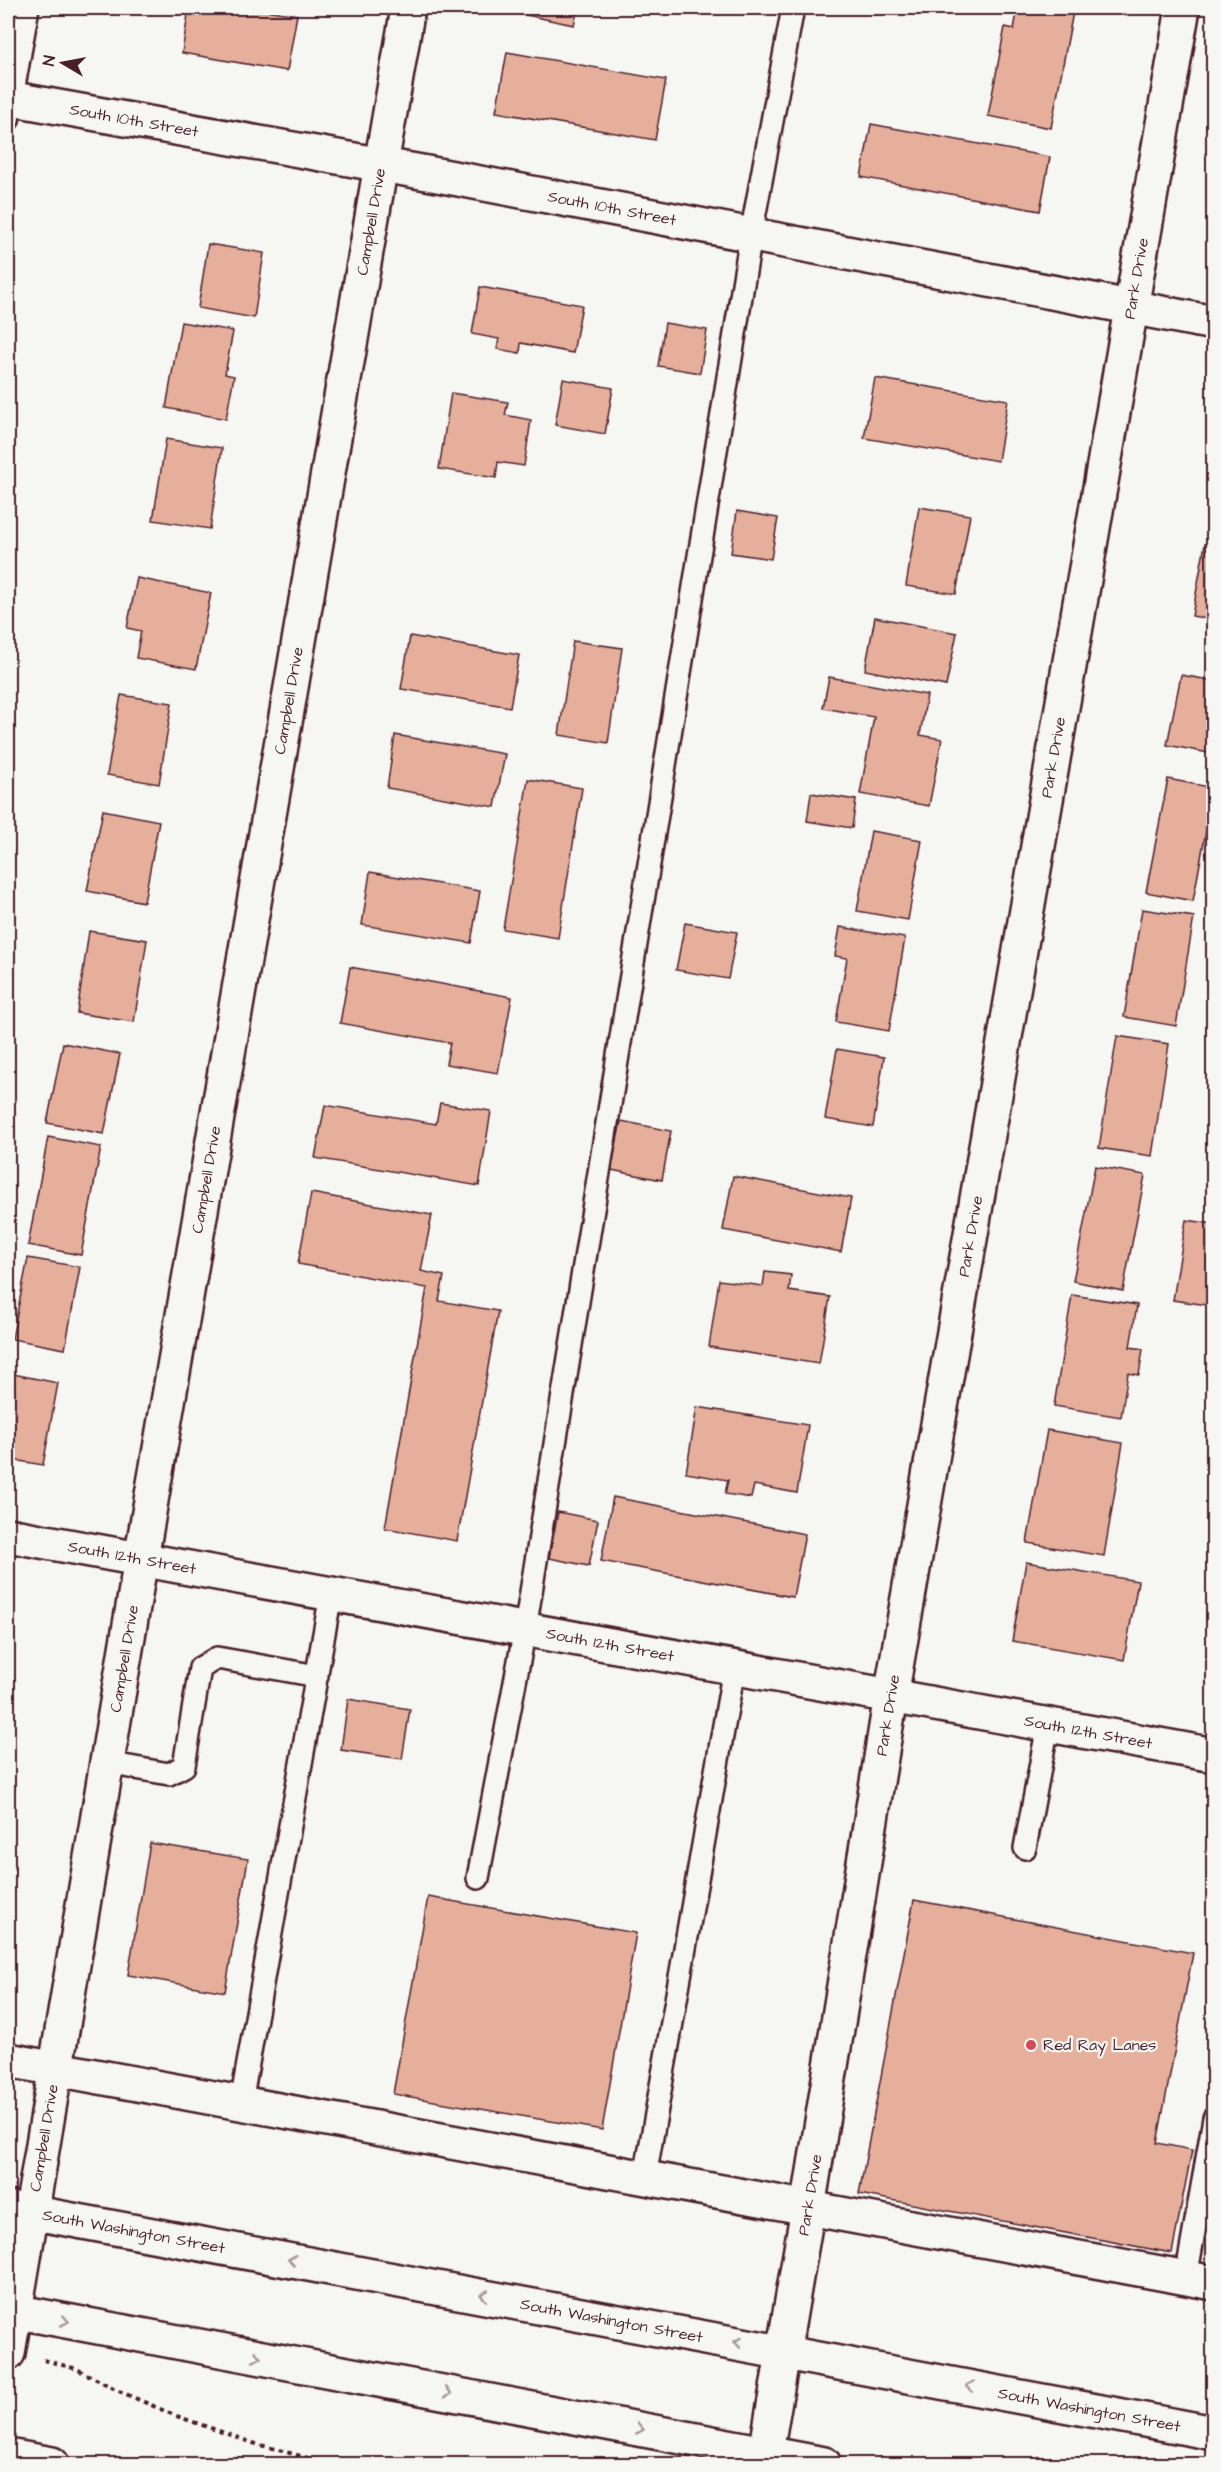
<svg xmlns="http://www.w3.org/2000/svg" width="1221" height="2472" font-family="'Architects Daughter',sans-serif">
<style>
.building{fill:#e6af9c;stroke:#4a1f2b;stroke-width:1.5}
.lines{fill:none;stroke-linecap:round;stroke-linejoin:round}
.service-casing{stroke:#4a1f2b;stroke-width:26}
.minor-casing{stroke:#4a1f2b;stroke-width:38}
.primary-casing{stroke:#4a1f2b;stroke-width:38}
.path{stroke:#4a1f2b;stroke-width:4;stroke-dasharray:4.5 4.5;stroke-linecap:butt}
.service{stroke:#f6f6f2;stroke-width:21}
.minor{stroke:#f6f6f2;stroke-width:33}
.primary{stroke:#f6f6f2;stroke-width:33}
.oneway{stroke:#a99598}
.poi-dot{fill:#d1495b;stroke:#f6f6f2;stroke-width:2}
.labels{text-anchor:middle;dominant-baseline:central;stroke-width:4.5;stroke-linejoin:round;paint-order:stroke}
.street-label{font-size:16px;fill:#4a1f2b;stroke:#f6f6f2}
.poi-label{font-size:16px;fill:#4a1f2b;stroke:#f6f6f2;text-anchor:start}
</style>
<rect width="100%" height="100%" fill="#f6f6f2"/>
<filter id="ink" filterUnits="userSpaceOnUse"><feTurbulence type="fractalNoise" baseFrequency=".0167" numOctaves="2"/><feDisplacementMap in="SourceGraphic" scale="12" xChannelSelector="R" yChannelSelector="G"/><feConvolveMatrix kernelMatrix="1 2 1 2 8 2 1 2 1" color-interpolation-filters="sRGB"/></filter>
<g filter="url(#ink)">
<path class="building" d="M189,8H251L297,15L287,71L182,53Z
M522,8H578L574,25L521,14Z
M1018,8H1050L1073,12L1051,128L988,116L1005,27L1014,29Z
M507,52L666,80L655,140L496,112Z
M871,124L1050,157L1040,211L861,177Z
M208,244L264,253L254,318L198,308Z
M480,287L582,305L573,353L521,343L520,353L497,349L499,339L472,334Z
M181,322L233,331L225,374L234,376L226,419L166,408Z
M665,323L707,330L700,373L658,366Z
M875,378L1008,400L998,461L864,438Z
M563,379L613,388L605,434L555,425Z
M451,393L508,402L505,415L531,420L524,466L498,462L496,478L439,469Z
M166,439L222,448L210,529L153,520Z
M919,507L970,515L956,594L906,586Z
M737,511L778,518L771,559L731,553Z
M1205,544L1214,546V620L1192,616Z
M137,578L211,593L196,669L136,658L141,631L127,628Z
M875,617L957,633L946,686L865,670Z
M410,636L519,655L510,707L401,689Z
M573,641L622,648L608,743L559,735Z
M1181,675L1214,681V754L1167,745Z
M829,677L927,695L920,735L942,739L929,806L860,794L874,717L823,708Z
M121,695L172,703L159,784L107,775Z
M395,735L505,754L495,807L387,788Z
M528,779L582,788L558,938L503,929Z
M1168,779L1214,788L1193,901L1146,892Z
M811,793L856,800L852,828L807,821Z
M103,810L159,821L144,902L87,891Z
M871,831L922,840L908,920L857,911Z
M370,872L480,891L471,943L362,925Z
M1142,909L1194,917L1176,1026L1124,1017Z
M685,923L737,932L728,979L676,970Z
M840,927L905,938L889,1031L836,1022L847,958L835,956Z
M89,931L147,940L134,1022L77,1013Z
M350,967L512,997L498,1073L446,1064L450,1043L340,1023Z
M1117,1036L1169,1044L1152,1156L1099,1148Z
M63,1043L120,1054L104,1134L47,1123Z
M837,1049L884,1057L873,1127L825,1119Z
M440,1103L491,1111L479,1186L315,1158L325,1105L436,1124Z
M621,1121L671,1131L662,1180L611,1170Z
M48,1137L101,1147L81,1255L28,1245Z
M1095,1166L1145,1175L1123,1291L1073,1281Z
M733,1176L851,1198L841,1252L723,1230Z
M311,1193L432,1215L421,1271L444,1276L439,1301L498,1311L457,1541L385,1528L427,1288L298,1264Z
M1186,1220L1214,1224V1306L1173,1300Z
M28,1258L80,1267L65,1349L12,1339Z
M765,1272L791,1275L789,1291L830,1297L819,1364L709,1347L719,1280L763,1286Z
M1072,1295L1137,1305L1130,1347L1143,1349L1139,1375L1128,1373L1121,1417L1054,1406Z
M8,1373L58,1383L43,1465L8,1459Z
M697,1407L808,1425L797,1493L754,1485L751,1498L725,1494L728,1480L686,1473Z
M1047,1430L1123,1443L1104,1556L1027,1543Z
M613,1497L805,1534L793,1597L601,1561Z
M558,1512L598,1520L589,1566L549,1558Z
M1026,1562L1138,1581L1124,1660L1012,1641Z
M348,1699L410,1709L402,1759L341,1750Z
M150,1843L248,1859L225,1992L128,1975Z
M428,1897L636,1933L602,2130L393,2094Z
M914,1900L1193,1953L1157,2143L1192,2150L1172,2253L859,2194Z"/>
<g class="lines">
<defs>
<path id="service" d="M8,120L28,8
M107,1763L169,1774L184,1766L200,1668L217,1658L317,1676
M1025,1848L1048,1725
M478,1878L525,1629L751,235L793,8
M241,2103L331,1594
M645,2177L734,1668
M1186,2278L1214,2118"/>
<g id="minor">
<path id="s1" d="M8,98L427,173L1214,323"/>
<path id="s2" d="M8,1535L1214,1755"/>
<path d="M8,2060L1214,2283"/>
<path id="s3" d="M8,2353L141,1559L408,8"/>
<path d="M8,2456L52,2464"/>
<path id="s4" d="M764,2464L808,2208L891,1696L1183,8"/>
</g>
<g id="primary">
<path id="s5" d="M8,2208L1214,2433"/>
<path d="M8,2310L824,2464"/>
</g>
</defs>
<use href="#service" class="service-casing"/>
<use href="#minor" class="minor-casing"/>
<use href="#primary" class="primary-casing"/>
<path class="path" d="M44,2360L77,2369L121,2392L174,2415L253,2443L330,2464"/>
<use href="#service" class="service"/>
<use href="#minor" class="minor"/>
<use href="#primary" class="primary"/>
</g>
<defs><path id="oneway-chevron" d="M-2-3.5L2.5 0L-2 3.5" fill="none" stroke-width="1.6" stroke-linecap="round" stroke-linejoin="round" transform="scale(1.5)"/></defs>
<g class="oneway">
<use href="#oneway-chevron" transform="translate(292 2260) rotate(-170)"/>
<use href="#oneway-chevron" transform="translate(484 2295) rotate(-170)"/>
<use href="#oneway-chevron" transform="translate(65 2321) rotate(11)"/>
<use href="#oneway-chevron" transform="translate(738 2342) rotate(-170)"/>
<use href="#oneway-chevron" transform="translate(257 2357) rotate(11)"/>
<use href="#oneway-chevron" transform="translate(970 2386) rotate(-169)"/>
<use href="#oneway-chevron" transform="translate(448 2393) rotate(11)"/>
<use href="#oneway-chevron" transform="translate(640 2429) rotate(11)"/>
</g>
</g>
<circle class="poi-dot" cx="1031" cy="2045" r="6"/>
<g class="labels">
<g class="street-label">
<text stroke="none"><textPath href="#s1" startOffset="128">South 10th Street</textPath></text>
<text stroke="none"><textPath href="#s1" startOffset="614">South 10th Street</textPath></text>
<text stroke="none"><textPath href="#s3" startOffset="2162">Campbell Drive</textPath></text>
<text stroke="none"><textPath href="#s4" startOffset="2217">Park Drive</textPath></text>
<text stroke="none"><textPath href="#s3" startOffset="1676">Campbell Drive</textPath></text>
<text stroke="none"><textPath href="#s4" startOffset="1731">Park Drive</textPath></text>
<text stroke="none"><textPath href="#s3" startOffset="1190">Campbell Drive</textPath></text>
<text stroke="none"><textPath href="#s4" startOffset="1245">Park Drive</textPath></text>
<text stroke="none"><textPath href="#s2" startOffset="126">South 12th Street</textPath></text>
<text stroke="none"><textPath href="#s2" startOffset="612">South 12th Street</textPath></text>
<text stroke="none"><textPath href="#s3" startOffset="704">Campbell Drive</textPath></text>
<text stroke="none"><textPath href="#s4" startOffset="759">Park Drive</textPath></text>
<text stroke="none"><textPath href="#s2" startOffset="1098">South 12th Street</textPath></text>
<text stroke="none"><textPath href="#s3" startOffset="218">Campbell Drive</textPath></text>
<text stroke="none"><textPath href="#s4" startOffset="273">Park Drive</textPath></text>
<text stroke="none"><textPath href="#s5" startOffset="128">South Washington Street</textPath></text>
<text stroke="none"><textPath href="#s5" startOffset="614">South Washington Street</textPath></text>
<text stroke="none"><textPath href="#s5" startOffset="1100">South Washington Street</textPath></text>
</g>
<g class="poi-label">
<text x="1043" y="2045">Red Ray Lanes</text>
</g>
</g>
<rect width="1221" height="2472" fill="none" stroke="#f6f6f2" stroke-width="30"/>
<rect x="15" y="15" width="1191" height="2442" fill="none" stroke="#4a1f2b" stroke-width="2" filter="url(#ink)"/>
<g transform="translate(63 63) rotate(280)" stroke="#f6f6f2" stroke-width="4.5" paint-order="stroke">
<path d="M0-4.5L10 22L0 15L-10 22Z" fill="#4a1f2b"/>
<text y="-9" font-size="16" font-weight="bold" text-anchor="middle" fill="#4a1f2b">N</text>
</g>
</svg>
